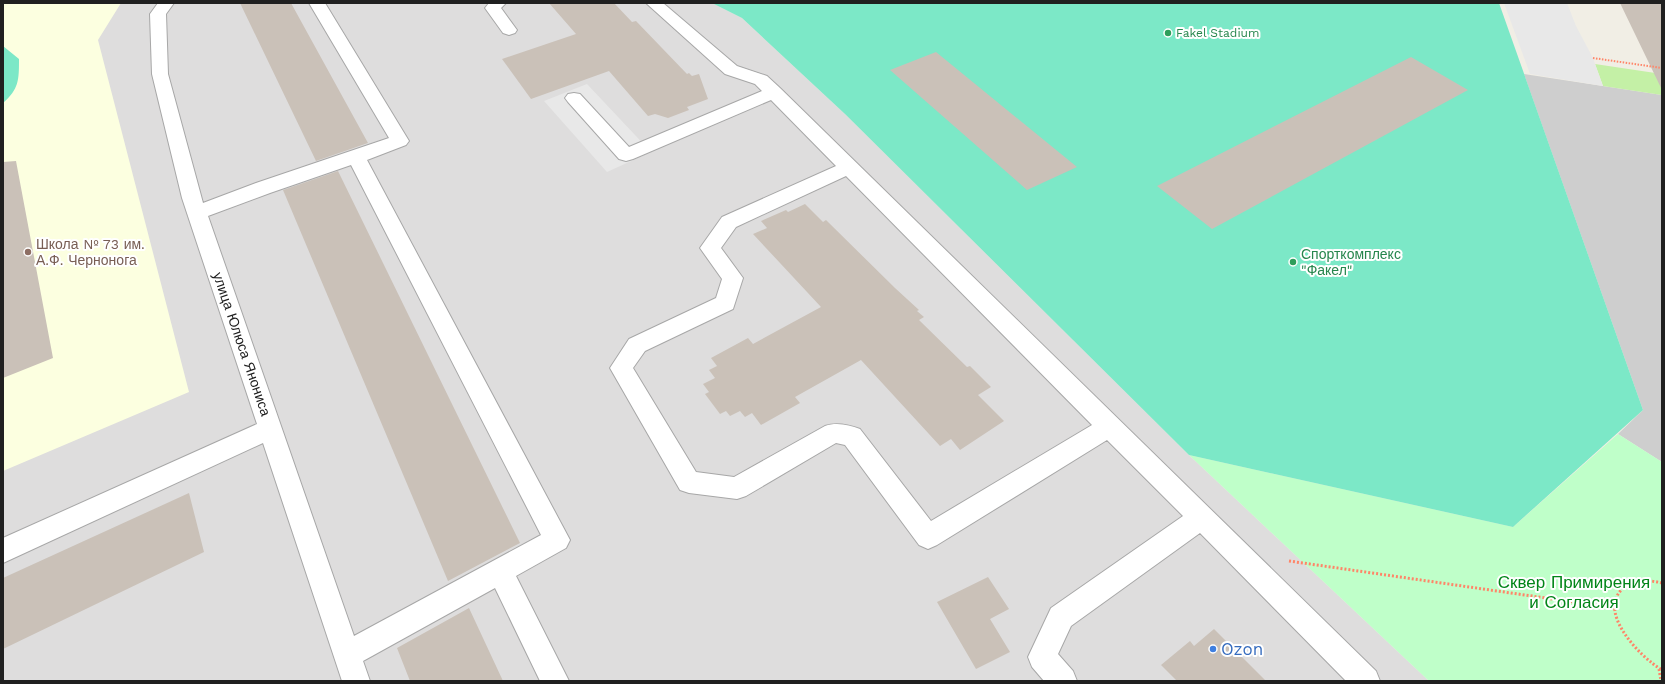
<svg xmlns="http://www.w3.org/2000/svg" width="1665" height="684" font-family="'Work Sans',sans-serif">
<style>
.residential{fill:#dedddd}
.education{fill:#fcffe0}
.religious{fill:#cecece}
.grass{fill:#c4f0a6}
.park{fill:#bfffc9}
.pitch{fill:#7ce8c7}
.parking{fill:#e8e8e8}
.building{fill:#cac1b8}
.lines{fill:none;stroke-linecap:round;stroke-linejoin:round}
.minor-casing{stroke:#a7a7a7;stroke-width:2}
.path-far1{stroke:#ff8568;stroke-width:2;stroke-dasharray:1.5 1.5;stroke-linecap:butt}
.path{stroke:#ff8568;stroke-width:3;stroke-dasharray:2 2;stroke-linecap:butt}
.minor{fill:#fff;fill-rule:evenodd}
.leisure-dot{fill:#2e9e5b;stroke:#fff;stroke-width:1.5}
.education-dot{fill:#8d6e63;stroke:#fff;stroke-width:1.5}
.shop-dot{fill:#3f7fe0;stroke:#fff;stroke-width:1.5}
.labels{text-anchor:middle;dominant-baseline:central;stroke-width:4;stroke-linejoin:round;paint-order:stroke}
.far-leisure-label{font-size:12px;fill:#27864d;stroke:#fff;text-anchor:start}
.education-label{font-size:14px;fill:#785e54;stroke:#fff;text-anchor:start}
.leisure-label{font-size:14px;fill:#27864d;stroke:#fff;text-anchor:start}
.street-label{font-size:14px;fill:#202020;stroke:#fff}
.near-park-label{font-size:17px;fill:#028518;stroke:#fff}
.near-shop-label{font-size:17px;fill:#366cbe;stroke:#fff;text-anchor:start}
</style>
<rect width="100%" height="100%" fill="#f1eee5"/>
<path class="residential" d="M3,3H712L742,18L845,114L1189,455L1429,681H3Z"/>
<path class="education" d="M3,3H121L98,40L189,392L3,471Z"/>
<path class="religious" d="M1524,74L1662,95V462L1618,434L1643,410Z"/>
<path class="grass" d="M1595,64L1662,74V95L1603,86Z"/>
<path class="park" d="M1618,434L1662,462V681H1429L1189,455L1513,527Z"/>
<path class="pitch" d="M712,3H1499L1643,410L1513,527L1189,455L845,114L742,18Z
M3,46L19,59C19,80 19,89 3,103Z"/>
<path class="parking" d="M1504,3H1567L1576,26L1593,58L1603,86L1530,74Z
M587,84L651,152L607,172L544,101Z"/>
<path class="building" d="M240,3H291L368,143L316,161Z
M549,3H614L632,22L636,21L687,74L689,73L692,76L699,74L708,99L687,107L689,110L668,118L655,114L648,116L609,71L531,99L502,59L576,34Z
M1620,3H1662V90Z
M936,52L1077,167L1027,190L890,70Z
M1411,57L1468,90L1212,229L1157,186Z
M16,161L53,358L3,378V162Z
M338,171L520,543L448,581L283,190Z
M805,204L823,222L826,220L895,288L919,310L917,311L924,317L919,320L967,367L970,366L991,387L978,395L1004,421L960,450L951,439L940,446L861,360L795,397L800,403L761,425L752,413L745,417L740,411L730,416L726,411L720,414L705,394L709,392L703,384L715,378L709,370L717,366L711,358L748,338L753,344L821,307L753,234L767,228L761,221L786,210L788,212Z
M189,493L204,552L3,649V578Z
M988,577L1009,609L990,619L1010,652L976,669L937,602Z
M469,608L503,681H410L397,648Z
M1214,629L1266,681H1177L1161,665L1190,641L1194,646Z"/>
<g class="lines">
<defs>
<path id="minor" d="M158,3H174L166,14L168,74L203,203L256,183L389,138L309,3H325L409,141L406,145L367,160L570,540L566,548L516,576L569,681H540L495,588L363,661L370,681H342L263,443L3,563V538L257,424L182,198L152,74L150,14ZM351,165L541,535L354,636L208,216L270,193Z
M489,3H506L501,8L517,30L515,33L509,35L503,33L485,8Z
M646,3H663L737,66L767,76L780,88L1376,671L1380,681H1346L1200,533L1071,626L1058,654L1073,671L1077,681H1044L1032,667L1028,657L1051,608L1183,516L1107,440L937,545L928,549L919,545L845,445L836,443L746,496L737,499L689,493L680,490L610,368L629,339L716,298L722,279L700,248L722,217L836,166L771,100L633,159L626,161L619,159L568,102L565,98L568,94L574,93L580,94L629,147L762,91L755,84L725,74ZM846,176L1092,425L931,521L860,429C849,425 837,422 825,426L734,477L696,472L633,368L645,351L733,309L743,278L721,248L736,227Z"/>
</defs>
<use href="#minor" class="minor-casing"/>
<path class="path-far1" d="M1593,58L1662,68"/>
<path class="path" d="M1289,561L1615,608
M1662,583C1650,580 1637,579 1626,586C1593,609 1640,657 1662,670
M1659,669L1661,681"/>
<use href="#minor" class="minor"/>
</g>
<g class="leisure-dot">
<circle cx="1168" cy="33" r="4"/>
<circle cx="1293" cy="262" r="4"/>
</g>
<circle class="education-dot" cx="28" cy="252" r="4"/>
<circle class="shop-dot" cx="1213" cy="649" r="4"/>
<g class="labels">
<g class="far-leisure-label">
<text x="1176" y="33">Fakel Stadium</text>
</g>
<g class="education-label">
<text x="36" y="244">Школа № 73 им.<tspan x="36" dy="16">А.Ф. Чернонога</tspan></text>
</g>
<g class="leisure-label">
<text x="1301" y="254">Спорткомплекс<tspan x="1301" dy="16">"Факел"</tspan></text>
</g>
<g class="street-label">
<text transform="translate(242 344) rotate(71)">улица Юлюса Янониса</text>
</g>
<g class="near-park-label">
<text x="1574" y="582">Сквер Примирения<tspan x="1574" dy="20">и Согласия</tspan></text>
</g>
<g class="near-shop-label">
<text x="1221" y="649">Ozon</text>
</g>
</g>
<rect width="1665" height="684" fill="none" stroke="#202020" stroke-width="8"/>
</svg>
